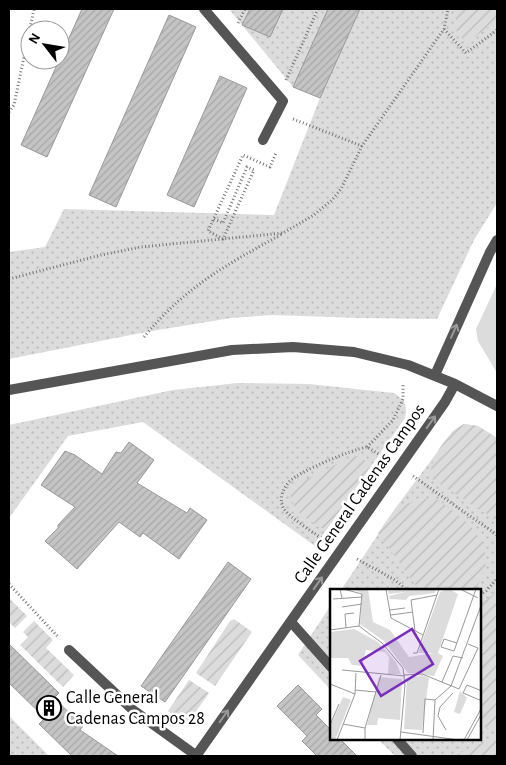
<svg xmlns="http://www.w3.org/2000/svg" width="506" height="765" font-family="'Alegreya Sans',sans-serif">
<style>
.grass{fill:#dcdcdc}
.park{fill:url(#park-dots)}
.garden{fill:url(#garden-furrows)}
.building{fill:url(#building-hatch);stroke:#999}
.lines{fill:none;stroke-linecap:round;stroke-linejoin:round}
.path{stroke:#777;stroke-width:3;stroke-dasharray:1 2.5;stroke-linecap:butt}
.street{stroke:#555;stroke-width:10}
.oneway{stroke:#999}
.labels{text-anchor:middle;dominant-baseline:central;stroke-width:5;stroke-linejoin:round;paint-order:stroke}
.street-label{font-size:18px;fill:#000;stroke:#fff}
.poi-label{font-size:18px;fill:#000;stroke:#fff;text-anchor:start}
.inset-road{fill:none;stroke:#999;stroke-width:1}
.view{fill:#7b2cbf;fill-opacity:0.15;stroke:#7b2cbf;stroke-width:2.5}
.inset-edge{fill:none;stroke:#000;stroke-width:2.5}
</style>
<defs>
<pattern id="park-dots" width="8" height="8" patternUnits="userSpaceOnUse" patternTransform="scale(1.25)"><rect width="8" height="8" fill="#dcdcdc"/><path d="M2 2h.1M6 6h.1" fill="none" stroke="#bbb" stroke-width="1.8" stroke-linecap="round"/></pattern>
<pattern id="garden-furrows" width="10" height="10" patternUnits="userSpaceOnUse" patternTransform="scale(1.25)"><rect width="10" height="10" fill="#dcdcdc"/><path d="M-1 1l2-2M0 10L10 0M9 11l2-2" fill="none" stroke="#bbb"/></pattern>
<pattern id="building-hatch" width="6" height="6" patternUnits="userSpaceOnUse" patternTransform="scale(1.25)"><rect width="6" height="6" fill="#c4c4c4"/><path d="M-1 1l2-2M0 6l6-6M5 7l2-2" fill="none" stroke="#a7a7a7"/></pattern>
</defs>
<rect width="100%" height="100%" fill="#fff"/>
<path class="grass" d="M497,284V373L478,341L476,329Z"/>
<path class="park" d="M229,9H328L293,87Z
M360,9H497V203L474,240L437,319L360,318L272,315L231,318L146,332L9,359V252L45,247L64,209L274,215L320,98Z
M238,383L309,384L394,393C405,400 408,406 405,418L315,546L143,422L68,436L9,518V425L173,390Z
M464,424L478,426L497,438V756H395L378,739H480V590H341L397,506L453,431Z
M331,605V690L298,655Z
M9,716L49,756H9Z"/>
<path class="garden" d="M457,9H497V21L470,40L463,39L455,29Z
M464,424L478,426L497,438V521L431,478C428,460 448,432 464,424Z
M353,456C362,456 365,460 370,467L326,530C311,522 291,513 290,492L297,484Z
M434,497C465,519 506,547 475,589L419,590L378,533L397,506Z
M497,592V725C492,730 486,728 480,725V604Z
M9,598L27,616L15,628L9,622Z
M234,619L252,632L215,686L196,673L230,621Z
M34,621L53,640L46,648L74,675L63,687L20,645L28,637L23,632Z
M189,680L209,693L190,720L185,723L168,711Z
M490,740H497V756H455L471,747Z"/>
<path class="building" d="M82,9H114L47,157L21,145Z
M250,9H283L270,37L242,25Z
M328,9H360L320,98L293,87Z
M169,15L196,27L116,207L89,195Z
M220,76L247,88L194,207L167,195Z
M129,442L154,460L137,483L187,513L190,508L207,520L179,559L143,533L140,537L119,522L77,569L45,541L58,528V525L75,507L41,485L65,451L75,455L102,474L116,452L121,453Z
M228,562L251,579L165,702L141,686Z
M9,644L59,693L54,698L83,726L80,730L118,756H72L39,724L45,718L9,683Z
M298,685L322,709L316,715L331,730V739H340L357,756H317L302,741L307,736L277,706Z"/>
<g class="lines">
<path class="path" d="M238,23L245,9
M444,29L466,53L497,30
M286,80L318,9
M9,112L14,105L34,9
M293,119L362,146
M214,219L223,223L247,167L254,170L223,239L208,231L243,155L270,167L276,153
M9,279L101,255L141,247L283,233L314,215L332,200L341,189L362,146L444,29L448,9
M144,337C185,287 226,265 282,234
M367,447L393,420L403,399V384
M413,476L497,535
M327,542C316,534 291,519 284,509C278,500 283,488 290,481C300,471 351,450 367,447L385,458
M357,559L395,580L407,590
M9,584L59,638
M480,595L486,591L497,579"/>
<path class="street" d="M204,9L283,101L263,140
M435,375L490,252L497,240
M9,390L232,350L293,347L354,352L408,365L455,384L497,406
M291,622L331,667
M69,650L133,710L197,756
M397,739L412,756
M196,756L445,402L455,384"/>
</g>
<defs><path id="oneway-shaft" d="M-6 0H5M1.5-3L5.5 0L1.5 3" fill="none" stroke-width="1.6" stroke-linecap="round" stroke-linejoin="round" transform="scale(1.25)"/></defs>
<g class="oneway">
<use href="#oneway-shaft" transform="translate(454 331) rotate(-66)"/>
<use href="#oneway-shaft" transform="translate(431 422) rotate(-55)"/>
<use href="#oneway-shaft" transform="translate(318 583) rotate(-55)"/>
<use href="#oneway-shaft" transform="translate(224 716) rotate(-55)"/>
</g>
<defs>
<symbol id="building-ring" viewBox="-11 -11 22 22"><circle r="9.5" fill="#fff" stroke="#000" stroke-width="1.5"/><path d="M-4-6H4V6H1V3H-1V6H-4ZM-2.5-4.3h1.7v1.8h-1.7ZM.8-4.3h1.7v1.8H.8ZM-2.5-1h1.7V.8h-1.7ZM.8-1h1.7V.8H.8Z" fill="#000"/></symbol>
</defs>
<g fill-rule="evenodd">
<use href="#building-ring" x="35" y="694" width="28" height="28"/>
</g>
<g class="labels">
<g class="street-label">
<text transform="translate(360 494) rotate(-55)">Calle General Cadenas Campos</text>
</g>
<g class="poi-label">
<text x="66" y="698">Calle General<tspan x="66" dy="21">Cadenas Campos 28</tspan></text>
</g>
</g>
<g transform="translate(330 589)">
<rect width="151" height="151" fill="#fff"/>
<path d="M92,86L99,89L92,141L74,140L77,90ZM13,108L21,111L5,151H0V138Z" fill="#dcdcdc"/>
<path d="M21,0H38L43,33L60,41L79,68L104,64H88L110,3L119,0L128,5L108,64L113,67L104,87L78,84L54,52L30,35L32,4ZM106,0L105,4L79,7L76,11L60,10L59,7L75,3L59,5L58,2ZM24,40L48,53L66,73L71,85H58L59,68L55,63L36,61L32,77L22,76L18,69H0V43ZM49,88L72,90L70,131L48,129L47,136H37Z" fill="#dcdcdc"/>
<path d="M130,102L137,109L130,125L124,123Z" fill="#dcdcdc"/>
<path class="inset-road" d="M0,0H10L12,9M13,0L32,5L29,37M56,0L61,29L93,46M130,0L148,9M3,10L32,8M12,18L32,15M60,21L75,19M61,26L83,23M29,37L52,54L73,79L75,96L70,151M16,39L15,25L24,24M0,41L29,37M85,42L81,11L107,6M127,54L114,50L111,58L124,62L146,0M83,64H87L109,0M12,81L75,87M74,86L92,85L129,100L148,59L138,55M112,93L123,67L133,69M0,95L25,105M25,101L46,103M152,102L137,96L133,104L152,112M13,135L35,139M0,136L9,115M116,141L108,127L110,118L123,104M71,143L129,151M93,144L95,110L105,111M7,151L25,105L26,84M35,151V139L51,86M103,151L105,111L121,97L152,14M134,151L152,118M137,151L152,124"/>
<path class="view" d="M82,40L103,75L51,107L30,72Z"/>
<rect width="151" height="151" class="inset-edge"/>
</g>
<rect width="506" height="765" fill="none" stroke="#000000" stroke-width="20"/>
<g transform="translate(45 45) rotate(301)"><circle r="24" fill="#ffffff" stroke="#999999"/>
<path d="M0-4L9 19L0 12L-9 19Z" fill="#000000"/>
<text y="-8" font-size="14" font-weight="bold" text-anchor="middle" fill="#000000">N</text>
</g>
</svg>
